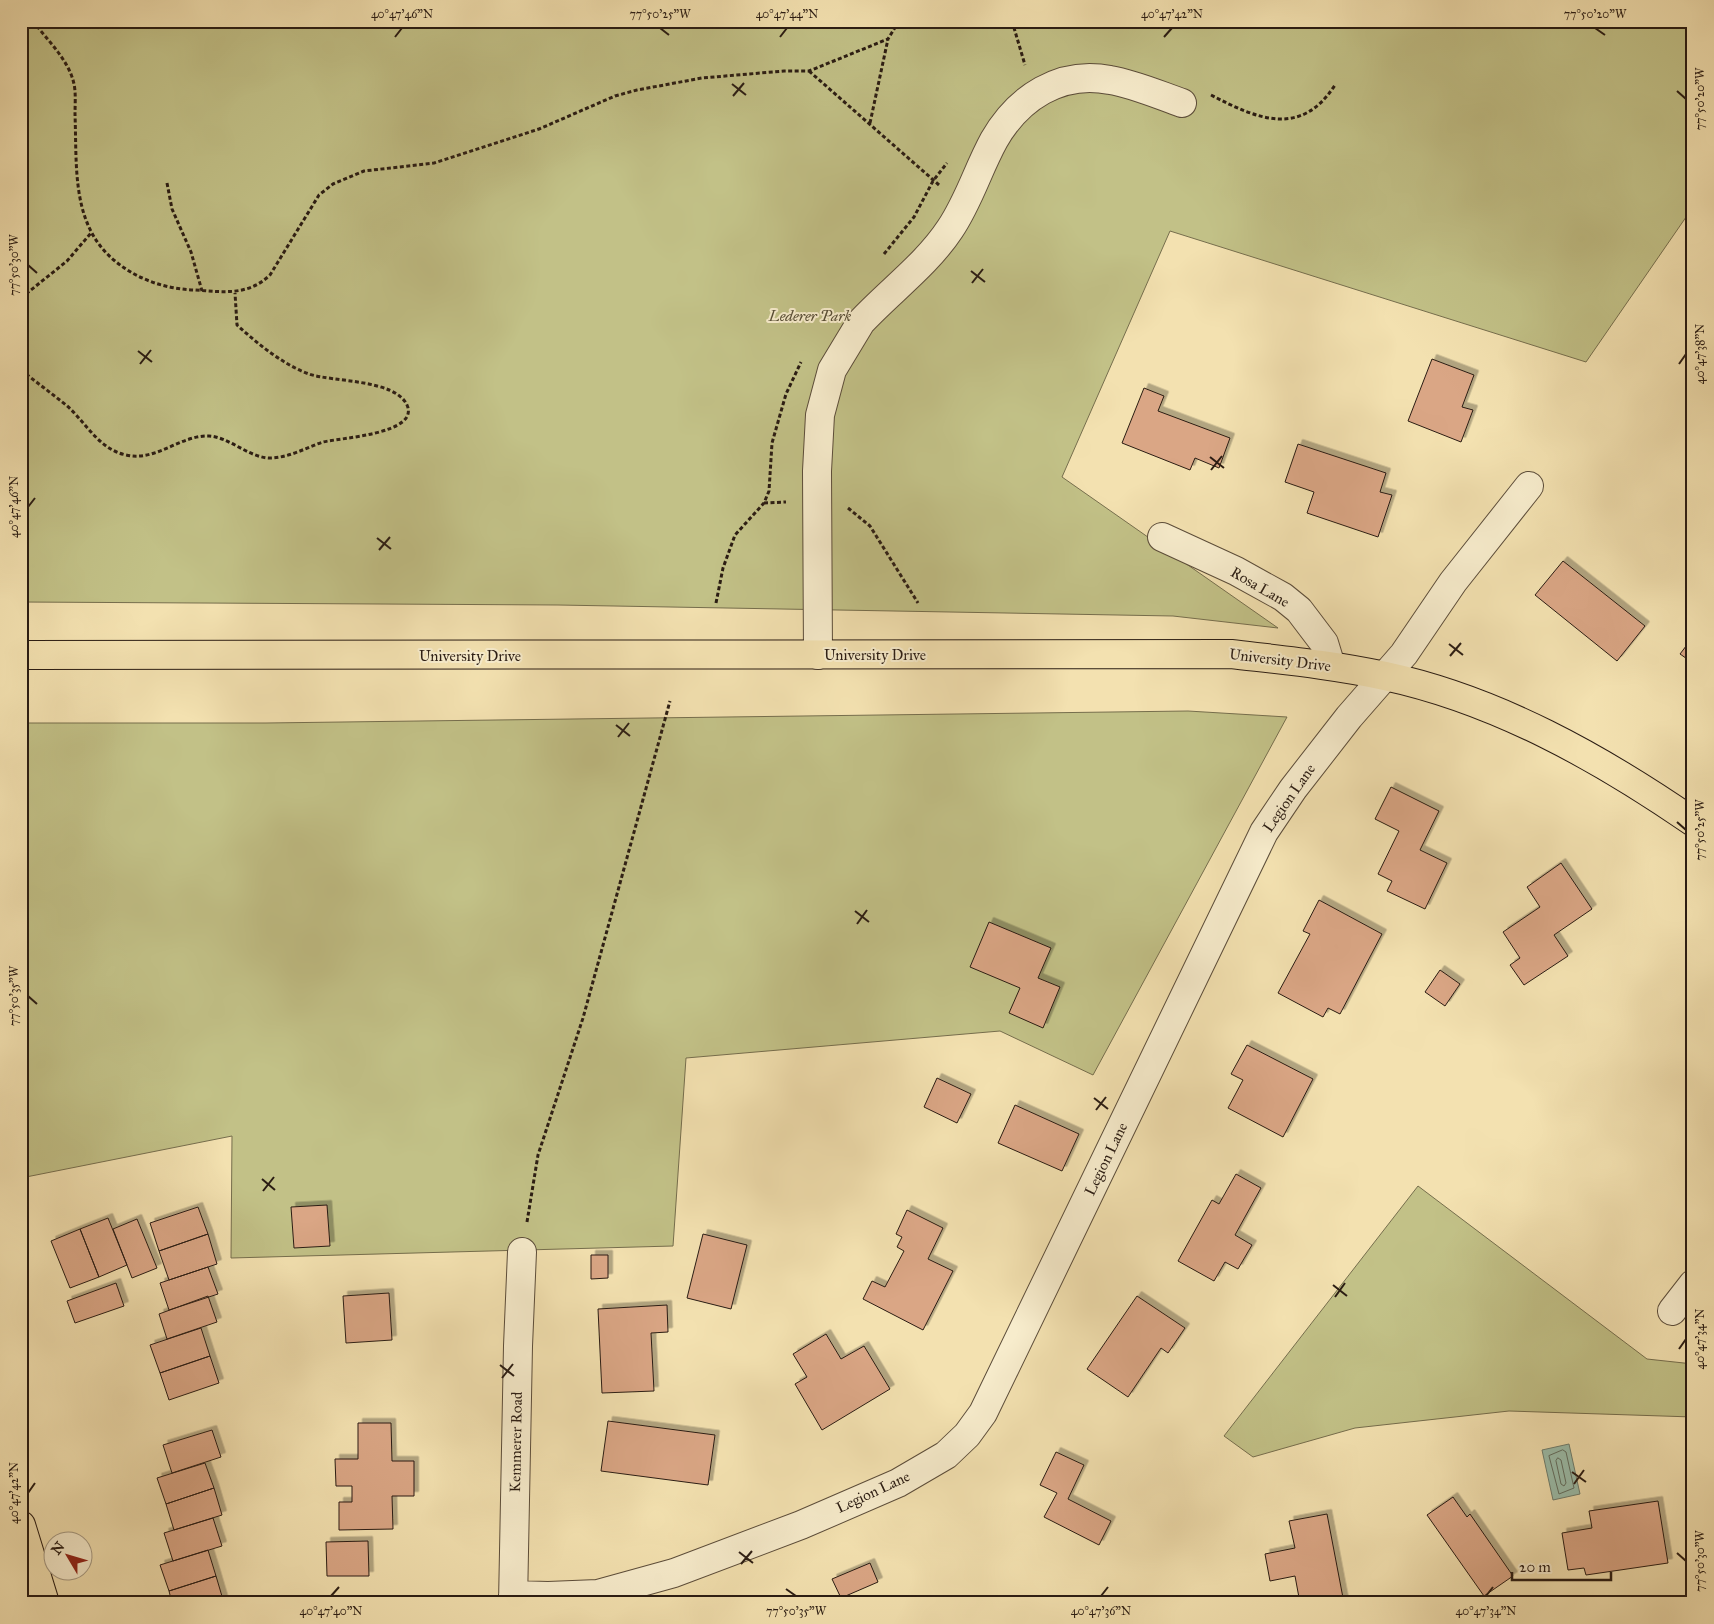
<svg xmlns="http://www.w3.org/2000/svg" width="1714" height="1624" font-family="'IM FELL Great Primer',serif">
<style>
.green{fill:#c2c187;stroke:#766e4d}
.water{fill:#9bbeab;stroke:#6e7d6e}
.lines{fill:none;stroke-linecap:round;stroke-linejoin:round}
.shore{stroke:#626d5f;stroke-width:1}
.building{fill:#daa685;stroke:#2a1c13;filter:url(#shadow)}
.minor-casing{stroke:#5c4d3a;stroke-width:30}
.major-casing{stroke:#2a1c13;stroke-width:30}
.path{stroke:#2a1c13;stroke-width:3;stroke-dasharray:4 2.5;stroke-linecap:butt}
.minor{stroke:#f7eccc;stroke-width:28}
.major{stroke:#f3e1b0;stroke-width:28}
.ticks{fill:none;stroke:#2a1c13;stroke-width:2}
.labels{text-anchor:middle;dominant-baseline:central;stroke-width:4;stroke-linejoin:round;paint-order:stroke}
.park-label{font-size:15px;font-style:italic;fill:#584e36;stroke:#f7eccc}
.street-label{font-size:15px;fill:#2a1c13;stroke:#f7eccc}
.neatline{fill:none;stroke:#2a1c13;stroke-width:2}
.ticks-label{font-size:12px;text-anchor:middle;fill:#2a1c13}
</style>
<defs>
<filter id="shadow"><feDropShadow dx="4.5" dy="-4.5" stdDeviation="0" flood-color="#0004"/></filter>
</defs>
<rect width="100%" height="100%" fill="#f3e1b0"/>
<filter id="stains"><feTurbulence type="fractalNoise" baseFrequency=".004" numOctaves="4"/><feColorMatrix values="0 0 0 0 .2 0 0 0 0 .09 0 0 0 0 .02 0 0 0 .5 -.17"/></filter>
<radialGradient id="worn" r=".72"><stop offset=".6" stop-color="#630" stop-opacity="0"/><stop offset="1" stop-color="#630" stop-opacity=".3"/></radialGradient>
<path class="green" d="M21,21H1693V207L1586,362L1170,231L1062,477L1278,628L1173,616L558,605L21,602Z
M1188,711L1287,717L1093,1075L1000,1031L686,1058L673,1246L231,1258L232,1136L21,1178V723H266Z
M1418,1186L1647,1359L1693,1364V1417L1509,1411L1355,1428L1253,1457L1224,1436Z"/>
<path class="water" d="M1569,1444L1580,1494L1553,1500L1542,1450Z"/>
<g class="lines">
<path class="shore" d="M1563,1450L1566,1452L1574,1488L1559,1494L1549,1456Z
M1558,1458L1561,1460L1566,1483L1564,1486L1561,1484L1556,1461Z"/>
</g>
<path class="building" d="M1432,359L1474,375L1462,407L1473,410L1461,442L1408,421Z
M1144,388L1164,396L1158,411L1230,438L1219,468L1195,458L1190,470L1122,443Z
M1298,444L1386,473L1380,492L1392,495L1378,537L1307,513L1314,492L1285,482Z
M1563,561L1645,626L1617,661L1535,595Z
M1693,637V663L1680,654Z
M1391,787L1439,811L1420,850L1447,863L1425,909L1387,891L1392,881L1378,874L1399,831L1375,819Z
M1561,863L1592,909L1554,935L1568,956L1524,985L1510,965L1520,958L1503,932L1540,907L1527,887Z
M1319,900L1382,934L1340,1014L1328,1008L1323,1017L1278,993L1310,934L1303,931Z
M989,922L1051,948L1038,978L1060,987L1043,1028L1009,1013L1020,988L970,967Z
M1440,970L1460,984L1445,1006L1425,992Z
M1247,1045L1313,1079L1283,1137L1228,1108L1243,1080L1231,1074Z
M937,1078L971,1094L957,1123L924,1107Z
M1015,1105L1079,1134L1062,1171L998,1143Z
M1236,1174L1261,1188L1235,1235L1252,1245L1238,1269L1225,1262L1214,1281L1178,1261L1212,1200L1219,1204Z
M327,1205L330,1246L294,1248L291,1207Z
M198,1207L208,1234L159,1251L150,1223Z
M907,1210L943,1228L928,1259L953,1271L923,1330L863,1299L872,1281L885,1287L904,1251L897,1247L902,1237L896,1234Z
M108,1218L127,1265L99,1277L80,1229Z
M137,1219L157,1268L132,1278L113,1229Z
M80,1229L99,1277L70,1288L51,1241Z
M208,1234L217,1264L169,1280L159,1251Z
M703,1234L747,1245L731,1309L687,1298Z
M591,1255H608V1278L591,1279Z
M208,1267L218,1294L169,1310L160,1283Z
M116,1283L124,1306L75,1323L67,1301Z
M389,1293L392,1340L346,1343L343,1296Z
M208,1296L217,1322L167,1339L159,1314Z
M1137,1296L1185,1328L1168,1353L1161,1348L1128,1397L1087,1369Z
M667,1305L668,1332L651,1333L654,1391L602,1393L598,1309Z
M201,1328L210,1356L160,1373L150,1345Z
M826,1334L841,1359L864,1346L890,1389L822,1430L795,1384L807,1377L793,1354Z
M210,1356L219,1383L169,1400L160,1373Z
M608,1421L715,1435L708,1485L601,1471Z
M358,1423H391L392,1461H414V1496H392L393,1529L339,1530V1502H352V1486H336L335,1459H358Z
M212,1430L221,1457L172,1473L163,1445Z
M1056,1452L1084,1465L1068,1499L1111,1521L1099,1545L1044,1517L1057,1493L1040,1485Z
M205,1463L214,1488L166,1504L157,1478Z
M214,1488L222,1515L174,1530L166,1504Z
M1453,1497L1467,1517L1470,1514L1513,1576L1484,1596L1427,1515Z
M1658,1501L1668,1563L1586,1575L1584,1568L1568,1570L1562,1533L1592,1528L1589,1511Z
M1327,1514L1344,1603H1300L1295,1576L1270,1581L1265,1554L1295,1548L1289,1521Z
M213,1518L222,1546L173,1561L164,1533Z
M368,1541L369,1576H327L326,1542Z
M208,1550L216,1576L169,1591L160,1565Z
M870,1563L878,1582L841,1598L832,1579Z
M216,1576L224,1603H172L169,1591Z"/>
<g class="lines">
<defs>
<path id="minor" d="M1162,537L1236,571L1283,597L1299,610L1324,643L1331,666
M818,655L817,471L820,415L832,370L861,322C890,291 927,264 950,229C969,201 978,169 994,140C1018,98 1060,70 1110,80C1134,84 1159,95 1182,103
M1672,1311L1693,1284
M513,1595L548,1596L598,1594L674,1573L801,1525L898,1483L946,1455L967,1435L983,1413L1264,832L1293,789L1349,717L1404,654L1453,582L1529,486
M513,1603L518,1346L522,1252"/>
<path id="major" d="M21,655L1231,654C1282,660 1335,665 1385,676C1497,700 1600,758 1693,822
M21,1525L45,1603"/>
</defs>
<use href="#minor" class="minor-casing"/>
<use href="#major" class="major-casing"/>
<path class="path" d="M33,21C47,40 69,60 74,84C76,93 75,105 75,114C77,167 71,225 115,261C138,280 166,289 195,290C223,292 248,296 270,275L319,195L333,184L364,171L434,163L539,129L615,96L637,90L702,78L784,71H809L888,39L899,21
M1012,21L1025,65
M809,71L939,185
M1211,95C1257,119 1301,138 1335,85
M870,123L888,39
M167,183L172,209L191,252L202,291
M884,254L914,217L933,181L947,163
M21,298L67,261L91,233
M21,370C36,382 51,393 66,405C86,422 98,449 126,455C156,462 180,435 209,436C229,437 248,457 269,458C289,458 305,448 323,442C339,438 420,434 407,405C395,379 332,382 309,374C282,364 258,344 237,325L235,293
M764,503L786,502
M848,508L870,526L918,603
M716,603L723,568L735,535L764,503L769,491L772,443L786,394L801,362
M527,1222L538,1155L583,1018L670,701"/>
<use href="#minor" class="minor"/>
<use href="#major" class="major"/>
</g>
<path class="ticks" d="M660,28L669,35M1595,28L1605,35M395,37L402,28M780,37L787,28M1164,37L1172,28M732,84L746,95M1677,91L1686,99M733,96L744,83M28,265L37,273M971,271L985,282M972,283L983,269M138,351L152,362M140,364L151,350M1679,364L1686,354M1210,457L1224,468M1211,470L1222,456M28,507L35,498M377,538L391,549M379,550L390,537M1449,644L1463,655M1450,656L1461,643M616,725L630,736M618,737L629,723M1677,822L1686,830M855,911L869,922M857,924L867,910M28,996L37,1004M1094,1098L1108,1109M1096,1110L1106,1097M262,1179L275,1190M263,1191L274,1177M1333,1285L1347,1296M1335,1297L1345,1283M1679,1349L1686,1339M500,1365L514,1376M502,1378L513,1364M1572,1472L1586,1482M1574,1484L1584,1470M28,1493L35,1483M739,1552L753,1563M1677,1553L1686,1561M741,1564L752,1551M786,1589L796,1596M331,1596L339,1587M1101,1596L1108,1587M1486,1596L1493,1587"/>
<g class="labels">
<g class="park-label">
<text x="810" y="316">Lederer Park</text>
</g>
<g class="street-label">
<text transform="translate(1260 587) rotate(30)">Rosa Lane</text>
<text x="875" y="655">University Drive</text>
<text x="470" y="656">University Drive</text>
<text transform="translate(1280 660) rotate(7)">University Drive</text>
<text transform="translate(1289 798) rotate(-55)">Legion Lane</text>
<text transform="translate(1106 1159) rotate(-64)">Legion Lane</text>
<text transform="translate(516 1442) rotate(-89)">Kemmerer Road</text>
<text transform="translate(873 1492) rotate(-25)">Legion Lane</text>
</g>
</g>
<rect width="1714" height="1624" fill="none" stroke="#f3e1b0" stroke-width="55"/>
<g transform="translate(68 1556) rotate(308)"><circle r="24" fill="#f7eccc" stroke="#a59982"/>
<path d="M0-4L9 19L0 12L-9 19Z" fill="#8f2418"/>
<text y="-8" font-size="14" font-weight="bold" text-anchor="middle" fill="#2a1c13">N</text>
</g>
<path d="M1512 1572v8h99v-8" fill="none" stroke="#2a1c13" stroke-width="2.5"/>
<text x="1519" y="1572" font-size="15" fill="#2a1c13" stroke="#f7eccc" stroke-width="4" paint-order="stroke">20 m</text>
<rect x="28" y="28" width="1658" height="1568" class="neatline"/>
<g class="ticks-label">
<text x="402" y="18">40°47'46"N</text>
<text x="660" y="18">77°50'25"W</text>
<text x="787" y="18">40°47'44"N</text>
<text x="1172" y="18">40°47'42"N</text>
<text x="1595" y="18">77°50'20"W</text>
<text transform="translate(1700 99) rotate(-90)" y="4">77°50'20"W</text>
<text transform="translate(14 265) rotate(-90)" y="4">77°50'30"W</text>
<text transform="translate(1700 354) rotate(-90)" y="4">40°47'38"N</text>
<text transform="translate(14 507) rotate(-90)" y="4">40°47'46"N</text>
<text transform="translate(1700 830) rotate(-90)" y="4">77°50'25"W</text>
<text transform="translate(14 996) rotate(-90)" y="4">77°50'35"W</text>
<text transform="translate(1700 1339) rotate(-90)" y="4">40°47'34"N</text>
<text transform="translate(14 1493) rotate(-90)" y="4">40°47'42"N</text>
<text transform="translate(1700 1561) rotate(-90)" y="4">77°50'30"W</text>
<text x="331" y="1615">40°47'40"N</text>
<text x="796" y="1615">77°50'35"W</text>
<text x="1101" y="1615">40°47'36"N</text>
<text x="1486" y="1615">40°47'34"N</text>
</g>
<rect width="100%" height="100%" filter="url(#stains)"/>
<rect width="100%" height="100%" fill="url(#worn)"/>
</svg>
